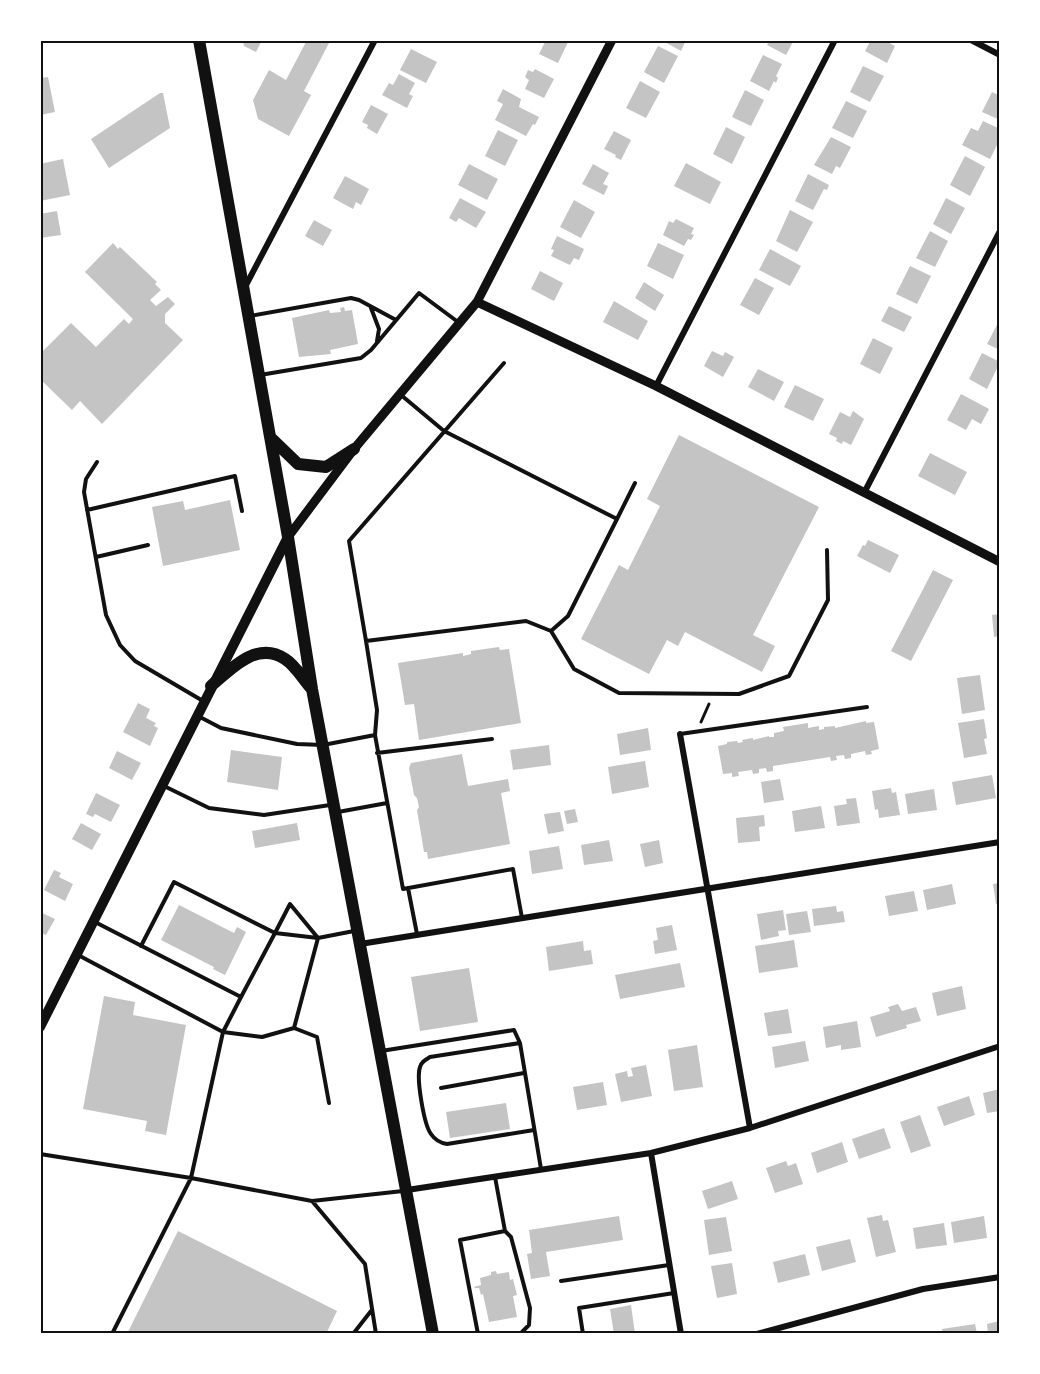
<svg xmlns="http://www.w3.org/2000/svg" width="1040" height="1374" font-family="'Fira Sans Condensed',sans-serif">
<style>
.building{fill:#c4c4c4}
.lines{fill:none;stroke-linecap:round;stroke-linejoin:round}
.path{stroke:#111;stroke-width:3}
.service{stroke:#111;stroke-width:4}
.minor{stroke:#111;stroke-width:6}
.tertiary{stroke:#111;stroke-width:9}
.secondary{stroke:#111;stroke-width:10}
.primary{stroke:#111;stroke-width:12}
.neatline{fill:none;stroke:#111;stroke-width:2}
</style>
<rect width="100%" height="100%" fill="#fff"/>
<path class="building" d="M243,40H262L256,52L244,46Z
M307,40H324L329,43L304,91L311,95L289,136L258,119L253,100L269,70L286,80Z
M546,40H569L558,63L539,54Z
M661,40H686L681,51Z
M770,40H794L786,55L767,45Z
M871,40H884L895,46L887,63L865,51Z
M658,46L678,56L664,83L644,72Z
M411,49L437,62L426,83L400,70Z
M763,55L782,64L776,76L778,78L776,83L774,81L769,91L750,81Z
M863,66L884,76L870,102L850,92Z
M535,69L554,79L544,98L525,89L529,80L525,77L528,70L533,72Z
M399,74L415,83L409,94L413,96L407,108L382,95L389,83L393,85Z
M48,77L55,112L40,115V78Z
M640,81L660,92L646,118L626,108Z
M503,89L521,99L519,107L539,117L535,125L533,124L526,136L495,120L503,104L497,101Z
M745,90L764,100L751,126L732,117Z
M992,92L1000,96V120L982,112Z
M160,93H163L170,128L109,168L91,139Z
M846,101L867,111L853,138L832,128Z
M371,105L388,114L377,134L367,128L368,125L362,122Z
M983,121L1000,129V139L990,159L962,145L971,128L978,131Z
M726,127L745,137L732,164L713,154Z
M498,130L518,140L505,166L485,156Z
M614,131L631,140L621,160L615,157L616,155L604,149Z
M831,137L851,147L840,168L836,166L832,174L814,165Z
M965,156L985,167L970,196L950,185Z
M63,159L70,195L40,201V164Z
M686,163L721,182L710,204L674,186Z
M469,164L498,179L487,200L458,185Z
M593,164L609,173L603,184L608,186L604,195L582,184Z
M808,174L829,185L827,190L824,189L813,210L795,201Z
M345,176L369,189L361,205L356,202L353,209L333,198Z
M460,198L486,212L476,228L459,218L456,222L449,218Z
M946,198L965,208L951,234L933,224Z
M574,200L595,212L581,238L560,227Z
M790,210L813,222L797,252L776,241Z
M57,211L61,235L40,238V214Z
M676,219L694,228L691,234L694,235L691,240L688,239L684,246L663,235L669,221L673,223Z
M314,220L332,230L323,246L305,236Z
M930,231L948,241L935,267L916,258Z
M557,236L584,249L579,260L574,258L570,265L551,256L554,250L551,249Z
M113,243L118,249L120,247L157,282L155,284L161,290L150,300L156,306L168,297L175,304L165,314V323L183,340L102,424L80,401L72,410L40,379V354L71,323L96,347L124,319L129,324L133,319L85,272Z
M658,243L684,255L673,279L647,266Z
M770,249L801,266L790,286L759,270Z
M910,266L931,276L917,304L896,294Z
M540,271L563,283L554,301L531,289Z
M755,278L774,288L759,315L740,305Z
M644,282L664,295L655,311L635,298Z
M614,301L648,321L638,340L603,322Z
M889,306L912,317L904,332L881,321Z
M344,307L345,311L352,310L358,344L330,350L331,354L299,357L292,318L329,310L330,313L341,312L340,308Z
M1000,319V350L987,344Z
M873,338L893,348L880,374L860,364Z
M712,351L723,356L725,352L734,357L723,377L704,366Z
M982,353L1000,362L987,389L969,379Z
M758,369L784,382L774,401L748,387Z
M795,385L824,399L813,421L784,407Z
M961,394L989,409L981,424L972,419L966,430L947,420Z
M853,411L864,419L851,445L843,441L842,444L836,441L837,438L829,434L840,412L850,417Z
M679,435L819,507L753,635L775,646L762,672L685,632L678,646L667,640L649,674L581,639L619,565L628,570L660,506L647,499Z
M930,453L967,472L955,495L918,476Z
M230,500L240,550L163,566L152,507L183,501L185,510Z
M868,540L899,555L890,573L857,556L863,545L865,546Z
M933,570L953,580L911,661L891,651Z
M1000,614V636L994,637L992,615Z
M499,647L500,650L509,649L521,723L419,740L414,704L405,705L398,663L463,653V656L471,654V651Z
M980,675L985,710L962,714L957,678Z
M138,703L150,709L146,718L156,723L154,726L158,728L150,746L123,732Z
M984,719L987,738L984,739L987,754L964,758L958,723Z
M866,721V723L874,722L879,749L871,751L872,754L866,755L865,751L851,754V758L845,759L844,755L836,756L837,760L831,761L830,757L773,766V771L767,772L766,768L759,769V773L753,774L752,770L738,772L739,776L732,777V773L723,774L718,746L727,744V742L737,741L738,743L743,742L742,740L753,738V740L769,736V737H774V733L784,731L783,727L808,723V728L819,726V730L824,729V727L835,726V728Z
M648,728L651,750L620,755L617,734Z
M549,745L551,765L513,770L510,750Z
M231,750L282,757L278,790L227,782Z
M117,751L141,763L132,780L109,768Z
M462,754L468,786L508,779L510,791L501,793L510,844L428,859L427,852H424L417,810L419,807L417,798L414,795L409,768L411,763Z
M645,761L649,787L612,794L608,767Z
M992,775L996,798L956,805L952,782Z
M780,779L784,800L764,803L761,782Z
M891,788L892,793L896,792L900,815L879,818L878,809L875,810L872,791Z
M934,789L937,810L908,814L905,794Z
M96,793L120,805L111,822L95,814L93,817L86,814Z
M856,798L860,823L837,826L834,806L847,804L846,799Z
M821,806L825,828L795,832L792,811Z
M575,809L578,822L567,824L564,811Z
M560,812L564,831L548,834L544,814Z
M764,815L765,826L759,827L760,841L738,843L736,818Z
M81,823L101,834L92,850L72,839Z
M297,823L300,840L255,848L252,831Z
M609,840L613,861L584,865L581,845Z
M659,840L663,863L645,867L640,844Z
M559,846L563,869L532,874L529,851Z
M54,870L61,873L59,877L73,884L65,901L44,890Z
M1000,883V903L996,904L993,884Z
M952,884L956,904L927,910L923,890Z
M914,891L918,911L889,916L885,896Z
M179,905L234,933L237,927L246,932L225,975L213,969L214,967L161,940Z
M836,906L837,912L843,911L845,922L814,926L812,909Z
M783,910L786,930L778,931L779,936L761,940L757,914Z
M807,911L811,932L789,935L786,914Z
M40,912L55,919L46,935L40,932Z
M672,925L677,950L655,954L653,941L658,940L656,928Z
M794,940L798,967L759,973L755,946Z
M583,941L584,951L591,950L593,964L549,971L546,947Z
M680,963L685,987L620,999L615,975Z
M469,968L478,1022L420,1031L411,977Z
M962,986L966,1009L937,1016L932,993Z
M104,996L135,1002L133,1015L186,1025L166,1135L145,1131L147,1121L83,1109Z
M898,1004L902,1011L916,1007L921,1021L906,1025L907,1028L876,1037L870,1017L890,1011L888,1007Z
M788,1009L792,1033L768,1036L764,1013Z
M857,1021L861,1047L841,1050V1045L826,1048L823,1027Z
M805,1041L809,1061L775,1068L772,1047Z
M697,1045L703,1087L674,1091L668,1050Z
M646,1065L652,1096L621,1102L615,1074L627,1071L628,1077L633,1076L631,1068Z
M603,1082L607,1105L577,1110L573,1087Z
M1000,1089V1111L987,1113L983,1093Z
M969,1096L975,1115L944,1126L937,1107Z
M506,1103L510,1129L450,1138L446,1112Z
M920,1115L931,1146L911,1153L900,1122Z
M884,1128L891,1148L859,1159L852,1139Z
M842,1142L848,1162L817,1173L811,1153Z
M786,1161L788,1166L796,1163L803,1184L775,1193L766,1168Z
M732,1181L738,1199L708,1209L702,1191Z
M882,1215L883,1221L888,1220L896,1252L876,1257L867,1218Z
M619,1216L623,1240L546,1252L550,1276L531,1279L527,1254L532,1253L529,1230Z
M984,1216L987,1238L954,1243L951,1222Z
M726,1217L732,1251L709,1255L704,1220Z
M944,1223L947,1245L916,1249L913,1228Z
M178,1231L337,1311L326,1334H127Z
M850,1239L856,1262L822,1271L816,1247Z
M805,1254L810,1275L778,1283L773,1262Z
M732,1263L737,1294L717,1298L711,1266Z
M496,1271L497,1274L509,1272L510,1280L513,1279L517,1295L513,1296L517,1317L489,1322L483,1294L481,1295L479,1288H475L474,1287L481,1285L480,1278L491,1275V1272Z
M631,1305L635,1334H614L610,1309Z
M1000,1321V1334H988L987,1324Z
M975,1324L977,1334H943L942,1329Z"/>
<g class="lines">
<path class="path" d="M701,722L709,704"/>
<path class="service" d="M371,308L379,329L377,341
M250,316L351,298L359,300L396,320
M260,375L361,358L371,350L419,293L458,322
M401,395L444,431L617,519L568,616L551,631L526,621L366,641L349,541L504,363
M97,462L86,479L84,492L106,615L120,645L135,661L203,701
M87,510L235,476L242,511
M617,519L635,483
M96,557L148,545
M551,631L574,669L619,693L739,694L789,676L828,600L827,550
M366,641L377,710L375,735
M198,716L221,728L297,744L323,745L375,735L403,889L513,869L522,918
M680,734L867,707
M377,753L492,739
M164,786L209,808L264,815L330,805
M338,812L387,803
M408,888L417,934
M290,904L318,938L275,933Z
M95,922L241,997L275,933L174,882L141,946
M78,955L223,1032L241,997
M294,1028L317,1037L329,1103
M520,1043L430,1057C425,1060 421,1062 420,1067C416,1078 424,1125 431,1134C435,1140 440,1143 447,1144L534,1130
M381,1051L514,1030L520,1043L541,1169
M441,1088L524,1073
M40,1154L191,1178L312,1201L403,1191
M312,1201L365,1264L376,1334
M505,1231L511,1237L530,1308L529,1325L520,1334
M561,1281L669,1265
M112,1334L191,1178L223,1032L262,1037L294,1028L318,938L354,931
M353,1334L371,1311
M478,1334L460,1240L505,1231L495,1177
M583,1334L579,1308L674,1293"/>
<path class="minor" d="M971,40L1000,55
M245,287L375,40
M656,386L835,40
M864,493L1000,231
M680,734L750,1128
M360,944L1000,842
M651,1153L681,1334
M407,1190L651,1153L750,1128L1000,1046
M757,1334L923,1289L1000,1277"/>
<path class="tertiary" d="M477,302L656,386L1000,562
M288,537L354,449L477,302L612,40"/>
<path class="secondary" d="M40,1027L288,537"/>
<path class="primary" d="M199,40L288,537L312,689L433,1334
M270,437L298,464L326,467L354,449
M211,686C231,669 257,640 285,659C295,665 303,679 311,688"/>
</g>
<rect width="1040" height="1374" fill="none" stroke="#ffffff" stroke-width="84"/>
<rect x="42" y="42" width="956" height="1290" class="neatline"/>
</svg>
